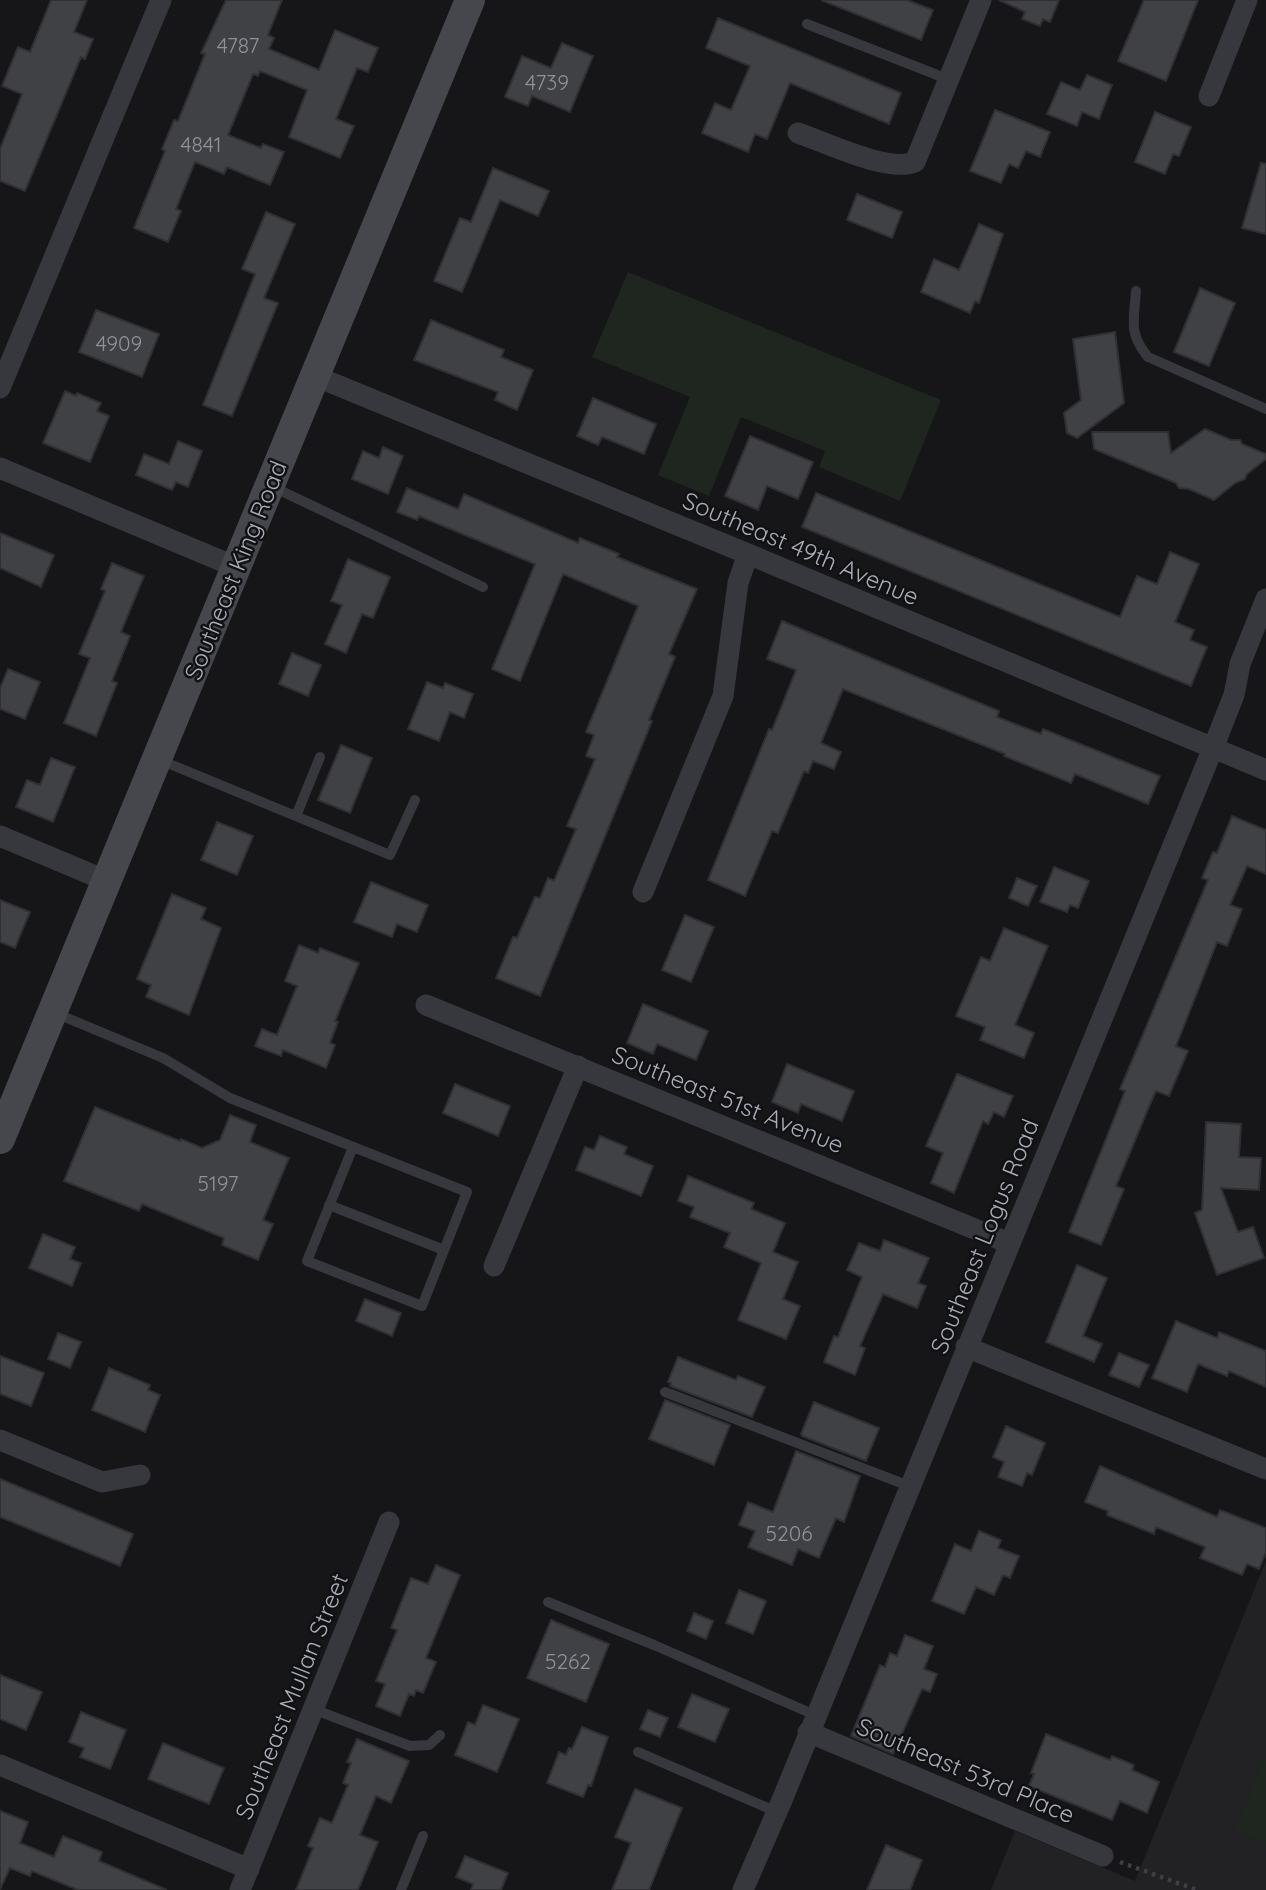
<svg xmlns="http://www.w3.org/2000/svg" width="1266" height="1890" font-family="Quicksand,sans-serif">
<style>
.built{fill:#222225}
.green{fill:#1e261f}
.building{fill:#404145;stroke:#303034;stroke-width:2}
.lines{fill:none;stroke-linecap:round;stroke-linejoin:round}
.path{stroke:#3d3f44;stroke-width:4.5;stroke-dasharray:3.5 5;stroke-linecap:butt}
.service{stroke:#37383d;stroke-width:10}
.minor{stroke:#37383d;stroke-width:21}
.secondary{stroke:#45474d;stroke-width:30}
.labels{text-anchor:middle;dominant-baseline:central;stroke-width:5;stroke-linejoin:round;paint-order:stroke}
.number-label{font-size:21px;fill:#8e929b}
.street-label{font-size:24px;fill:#a8adb8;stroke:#111113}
</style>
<rect width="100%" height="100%" fill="#161618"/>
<path class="built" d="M1266,1561V1890H991L1015,1831L1135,1881Z"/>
<path class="green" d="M628,272L941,400L900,501L819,467L825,451L741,417L709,496L658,475L690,397L592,357Z
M1266,1756V1843L1235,1830Z"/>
<path class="building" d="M51,0H87L74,32L93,39L85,59L81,57L25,191L0,181V149L22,94L2,86L18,47L30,52Z
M226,0H282L268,35L274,38L269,49L319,70L335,30L378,48L368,72L357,68L336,119L354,126L340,158L289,137L307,90L260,71L258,76L253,74L228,135L261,148L263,144L284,152L270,185L227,167L224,174L195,162L176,209L181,211L168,242L134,228L165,151L162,149L174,120L178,121L205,54L201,53Z
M821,0H907L933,10L921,40Z
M999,0H1059L1050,22L1043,19L1040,26L1022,19L1025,12Z
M1144,0H1198L1166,81L1118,61Z
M718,18L901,93L889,124L790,83L767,139L755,134L748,152L702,133L715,103L731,110L750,66L706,48Z
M562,43L593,56L570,112L532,96L528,106L505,97L522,56L551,68Z
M1087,75L1112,85L1099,119L1082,112L1077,126L1047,114L1061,82L1080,90Z
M995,110L1050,132L1040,157L1026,151L1018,168L1009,164L1001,183L970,171Z
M1155,112L1191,127L1179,156L1173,154L1165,174L1135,162Z
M1261,163L1266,164V234L1242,228Z
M493,168L549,191L538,216L500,200L462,292L434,281L460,218L471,222Z
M857,194L902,212L892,238L847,220Z
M266,212L295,224L264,298L278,303L232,416L203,405L255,274L242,269Z
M979,224L1003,234L979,303L975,301L970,313L921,292L934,259L959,270Z
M1200,288L1235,303L1209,366L1174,352Z
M96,310L159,334L142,377L79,352Z
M431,320L504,350L501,357L533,370L517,410L495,400L498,392L414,360Z
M1115,332L1124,403L1077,438L1067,433L1064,413L1081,400L1073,339Z
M65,391L76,396L77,393L101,403L97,411L109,416L90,462L43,443Z
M593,398L656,424L644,454L602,437L598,445L577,436Z
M1205,429L1231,440H1240L1242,444L1266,454V459L1247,474L1245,479L1235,483L1214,500L1189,489L1179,488L1176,483L1094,449L1092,432H1168L1171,453Z
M750,436L813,462L798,499L767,486L758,510L725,496Z
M178,441L202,451L188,487L176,482L172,490L136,475L144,454L169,464Z
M383,447L403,456L388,494L352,479L363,451L379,458Z
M407,488L458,509L464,494L578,543L580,538L619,554L617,557L697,589L669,654L675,657L649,720L652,721L540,996L496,978L513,937L517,938L535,897L540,898L548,878L554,881L576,829L567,826L595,759L586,756L594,735L586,732L638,606L563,574L520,681L492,669L535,564L419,516L417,520L397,512Z
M816,493L1120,617L1137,576L1157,584L1170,552L1199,564L1175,622L1194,630L1190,640L1207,647L1191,686L802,527Z
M0,533L54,555L41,587L0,568Z
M348,559L390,577L373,618L362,614L346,653L325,644L342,605L331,601Z
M112,563L144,576L121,632L130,636L112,681L117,683L96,736L64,723L90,658L79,654L105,591L101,589Z
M782,621L999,711L997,717L1041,734L1043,729L1160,776L1148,804L1075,774L1071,783L1004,756L1005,754L843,689L821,743L841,752L834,769L813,761L808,773L804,771L778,833L772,831L745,896L708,880L769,729L772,730L796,670L767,659Z
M292,653L321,665L308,696L279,684Z
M8,669L40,682L25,719L0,709V688Z
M427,682L443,688L445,683L473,694L464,718L450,712L439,741L408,729Z
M341,745L372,758L350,813L318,800Z
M51,758L75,767L53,822L16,807L27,780L40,785Z
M1232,816L1266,830V874L1247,866L1230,905L1242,909L1227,946L1217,942L1176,1046L1188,1051L1169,1096L1156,1091L1151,1102L1116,1186L1124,1189L1101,1245L1069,1232L1125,1091L1120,1089L1208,880L1202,878L1213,852L1217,853Z
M217,822L253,836L237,875L201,860Z
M1054,867L1089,881L1078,908L1070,905L1067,912L1040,902Z
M1017,878L1037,886L1028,906L1009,898Z
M371,882L428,905L417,932L397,924L392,937L354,922Z
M172,894L206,908L201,919L221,928L189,1015L146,997L151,985L137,979Z
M0,900L30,912L15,948L0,942Z
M685,915L714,927L691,982L662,970Z
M1004,928L1048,946L1015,1025L1034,1033L1024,1058L980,1040L985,1027L956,1016L981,957L990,961Z
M299,945L318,953L320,948L359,963L335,1021L338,1022L330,1043L335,1045L326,1068L283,1050L281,1056L255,1046L262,1029L277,1035L297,986L285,981Z
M643,1004L708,1031L696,1060L657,1044L653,1054L627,1043Z
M787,1064L854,1091L842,1121L801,1104L798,1113L772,1102Z
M957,1074L1013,1096L1004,1117L994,1112L988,1124L983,1121L954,1193L931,1183L943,1153L926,1146Z
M455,1084L510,1106L498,1136L443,1113Z
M95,1107L180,1141L181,1139L202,1148L220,1140L230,1115L256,1125L250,1142L289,1158L263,1220L273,1224L258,1260L222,1245L224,1238L142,1204L139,1211L64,1181Z
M1206,1122L1241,1124L1239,1157L1261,1158L1259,1190L1221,1188L1238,1232L1253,1227L1264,1258L1217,1275L1195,1213L1202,1210Z
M600,1136L627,1147L624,1154L653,1166L641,1196L576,1170L585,1147L594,1150Z
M688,1176L754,1203L751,1209L785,1223L773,1252L798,1262L783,1299L800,1306L786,1339L738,1320L761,1263L724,1247L730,1233L690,1217L694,1207L678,1201Z
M43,1234L75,1247L70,1259L81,1263L72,1286L29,1268Z
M884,1240L929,1258L918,1283L926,1286L917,1308L883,1294L860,1346L865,1348L855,1375L824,1362L834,1336L838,1337L862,1277L847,1270L859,1243L880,1251Z
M1077,1265L1107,1278L1083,1336L1102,1344L1094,1362L1046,1342Z
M365,1299L401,1313L392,1336L356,1321Z
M1176,1321L1217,1338L1219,1332L1266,1351V1387L1229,1371L1227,1376L1198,1364L1187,1392L1152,1378Z
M58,1333L81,1342L70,1368L48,1359Z
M1119,1353L1149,1365L1139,1387L1109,1375Z
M0,1356L44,1373L31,1406L0,1394Z
M678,1357L736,1380L738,1376L765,1387L752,1417L670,1386L671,1383L668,1382Z
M109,1368L150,1385L148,1390L160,1395L145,1432L92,1410Z
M665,1400L730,1425L714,1465L649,1439Z
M814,1402L879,1428L866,1461L802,1436L801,1434Z
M1006,1426L1045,1443L1032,1475L1027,1473L1022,1486L998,1477L1004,1462L993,1457Z
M796,1451L860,1476L844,1522L836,1518L819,1558L798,1549L792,1565L748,1547L755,1531L739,1525L748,1502L773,1512Z
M1100,1466L1217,1517L1220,1510L1266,1528V1552L1259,1569L1247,1564L1242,1575L1200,1558L1205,1547L1156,1527L1154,1534L1107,1515L1108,1511L1085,1502Z
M0,1479L133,1534L120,1566L0,1517Z
M979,1531L1001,1540L998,1548L1019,1556L1010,1578L1003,1575L994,1595L976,1587L964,1614L932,1601L955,1544L971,1551Z
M436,1565L460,1575L426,1658L436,1662L423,1693L416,1690L414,1696L409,1694L400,1716L376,1706L385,1684L376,1681L397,1630L391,1628L411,1578L428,1584Z
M739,1590L766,1601L753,1634L726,1623Z
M694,1613L713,1621L706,1639L687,1631Z
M551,1620L609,1644L586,1702L527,1678Z
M905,1635L933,1646L924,1669L937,1674L930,1692L922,1689L893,1754L851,1736L880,1665L885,1667L890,1653L897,1656Z
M0,1675L42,1692L26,1730L0,1719Z
M692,1694L729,1709L715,1742L678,1727Z
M483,1705L519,1719L497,1772L455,1755L468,1722L475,1725Z
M648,1710L668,1718L660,1737L640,1729Z
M81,1712L126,1730L110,1769L80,1757L84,1748L69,1742Z
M582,1727L608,1737L591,1786L588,1785L583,1797L547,1783L559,1752L566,1755L569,1748L572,1749Z
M1046,1734L1110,1760L1112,1756L1134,1765L1132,1770L1159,1782L1147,1813L1120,1801L1112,1820L1029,1786L1034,1774L1031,1773Z
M357,1739L409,1761L391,1803L376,1796L360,1835L378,1842L358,1890H296L313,1848L308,1846L320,1818L332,1823L348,1785L343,1783L351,1763L347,1762Z
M163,1743L224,1768L209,1804L148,1779Z
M635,1789L682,1808L649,1890H612L631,1843L615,1837Z
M0,1811L28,1822L20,1843L54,1857L63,1836L102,1852L99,1861L167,1890H78L32,1871L30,1876L10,1868L0,1889Z
M886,1845L922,1860L910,1890H867Z
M465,1856L508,1873L501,1890H471L473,1884L456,1877Z"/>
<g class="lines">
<path class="path" d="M1120,1862L1197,1890"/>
<path class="service" d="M807,24L950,80
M1136,291C1134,320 1128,333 1148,357L1266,409
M273,487L483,587
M160,760L390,855L415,800
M296,816L320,757
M55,1013L163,1058L230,1098L467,1192L422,1306L307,1261L353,1147
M329,1205L444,1250
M665,1392L909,1486
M548,1602L654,1645L815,1715
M313,1709L410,1746L429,1745L440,1735
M638,1752L777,1812
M401,1890L423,1836"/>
<path class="minor" d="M1209,96L1247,0
M798,133C827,143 888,173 915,162L981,0
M315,376L748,554L1266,770
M0,388L161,0
M0,468L236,567
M0,836L107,881
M643,892L723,696L738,583L748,554
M426,1005L1009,1243
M494,1266L578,1066
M966,1347L1266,1469
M0,1440L102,1482L140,1475
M808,1732L1103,1856
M0,1765L249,1869
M240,1890L389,1522
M743,1890L782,1800L1213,748L1234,695L1240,664L1266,599"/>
<path class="secondary" d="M0,1139L470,0"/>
</g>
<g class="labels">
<g class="number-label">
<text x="238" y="45">4787</text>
<text x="547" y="82">4739</text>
<text x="201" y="144">4841</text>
<text x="119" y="343">4909</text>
<text x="218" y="1183">5197</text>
<text x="789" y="1533">5206</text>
<text x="568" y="1661">5262</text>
</g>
<g class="street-label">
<text transform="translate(801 548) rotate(23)">Southeast 49th Avenue</text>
<text transform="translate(235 570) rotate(-68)">Southeast King Road</text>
<text transform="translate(728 1099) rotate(22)">Southeast 51st Avenue</text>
<text transform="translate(984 1236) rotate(-68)">Southeast Logus Road</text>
<text transform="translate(291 1696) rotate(-68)">Southeast Mullan Street</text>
<text transform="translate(966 1770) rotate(23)">Southeast 53rd Place</text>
</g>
</g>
</svg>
